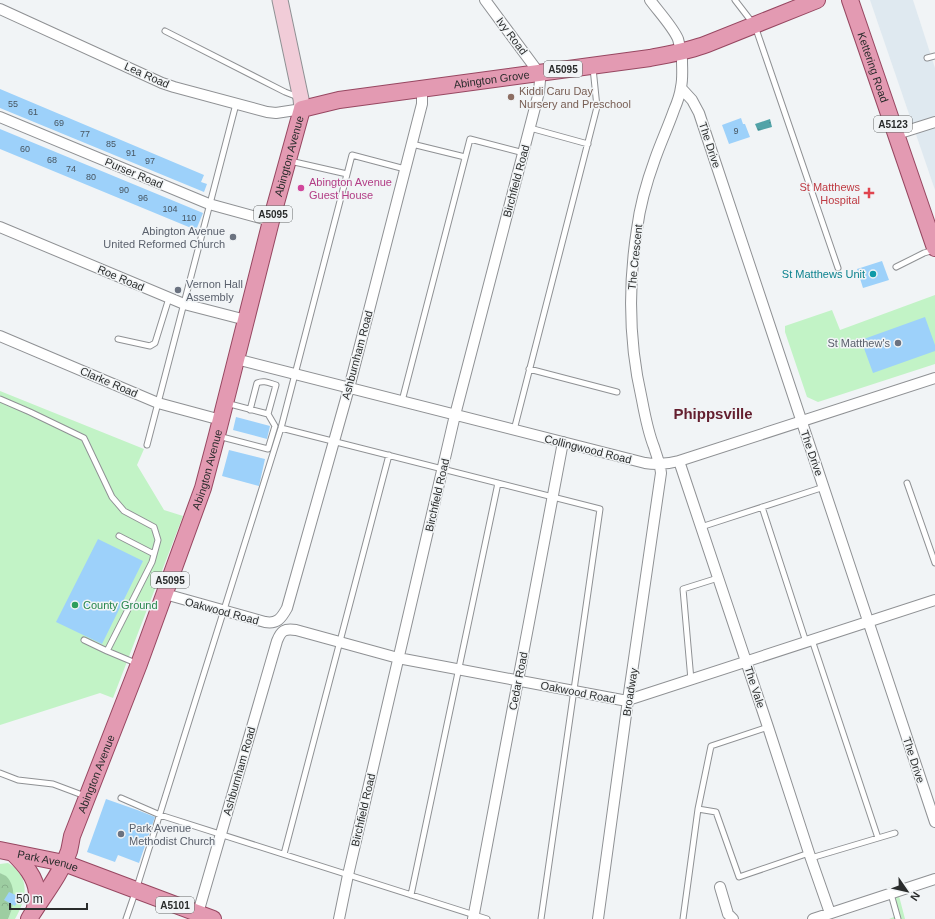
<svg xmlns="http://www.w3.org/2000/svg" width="935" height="919" font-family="Helvetica,sans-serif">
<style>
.built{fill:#dfe9f0}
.green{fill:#c2f3c6}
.forest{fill:url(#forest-crowns)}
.water{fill:url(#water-ripples)}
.building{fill:#9dd1fa}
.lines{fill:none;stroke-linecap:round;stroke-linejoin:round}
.lane-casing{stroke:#8f9194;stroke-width:7}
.street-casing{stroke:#8f9194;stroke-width:12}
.secondary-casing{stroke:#8f9194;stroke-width:17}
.primary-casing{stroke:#974761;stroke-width:18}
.lane{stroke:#fff;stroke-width:5}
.street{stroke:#fff;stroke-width:10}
.secondary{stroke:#f1ccd8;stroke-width:15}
.primary{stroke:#e39ab2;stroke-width:16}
.education-dot{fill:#8d6e63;stroke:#f1f4f6;stroke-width:1.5}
.hotel-dot{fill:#d1479c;stroke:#f1f4f6;stroke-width:1.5}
.health-dot{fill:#e0444e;stroke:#f1f4f6;stroke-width:1.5}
.worship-dot{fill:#6b7280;stroke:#f1f4f6;stroke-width:1.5}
.culture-dot{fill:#0f9aa8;stroke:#f1f4f6;stroke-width:1.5}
.leisure-dot{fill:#2e9e5b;stroke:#f1f4f6;stroke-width:1.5}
.labels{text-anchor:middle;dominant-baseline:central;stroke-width:3;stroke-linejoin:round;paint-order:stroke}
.number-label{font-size:9px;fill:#475560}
.shield{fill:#f1f4f6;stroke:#666869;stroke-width:1}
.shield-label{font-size:10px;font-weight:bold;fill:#2a2c2c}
.street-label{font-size:11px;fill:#2a2c2c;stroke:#f1f4f6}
.education-label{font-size:11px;fill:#785e54;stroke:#f1f4f6;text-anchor:start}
.hotel-label{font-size:11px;fill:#b23c85;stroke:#f1f4f6;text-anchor:start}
.health-label{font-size:11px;fill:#be3a42;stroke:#f1f4f6;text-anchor:end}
.worship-label{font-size:11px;fill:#5b616d;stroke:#f1f4f6;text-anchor:end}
.culture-label{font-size:11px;fill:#0d838f;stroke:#f1f4f6;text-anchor:end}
.leisure-label{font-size:11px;fill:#27864d;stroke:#f1f4f6;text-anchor:start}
.district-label{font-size:15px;font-weight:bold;fill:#641f2f;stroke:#f1f4f6}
</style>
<defs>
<pattern id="forest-crowns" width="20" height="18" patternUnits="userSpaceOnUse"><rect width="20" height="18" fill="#9dcda1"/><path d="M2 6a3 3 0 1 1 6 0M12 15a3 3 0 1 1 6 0" fill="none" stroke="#87b08b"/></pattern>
<pattern id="water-ripples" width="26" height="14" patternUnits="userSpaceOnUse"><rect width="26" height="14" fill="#52a3a8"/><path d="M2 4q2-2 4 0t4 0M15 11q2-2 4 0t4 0" fill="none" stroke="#448589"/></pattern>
</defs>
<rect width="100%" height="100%" fill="#f1f4f6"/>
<path class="built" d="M870,0H913L935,68V190Z"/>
<path class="green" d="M935,295V364L818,402L807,397L785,332V326L832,310L840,330Z
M0,391L144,449L137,465L164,510L183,516L113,698L100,693L0,725Z
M8,863C31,877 27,898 15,919H8C11,914 11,909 12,903C13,890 13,880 0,873V864Z
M898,892L905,919H889L896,916L890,895Z"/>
<path class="forest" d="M0,873C2,874 4,875 6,876C17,886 14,907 8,919H0Z"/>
<path class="water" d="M770,119L772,127L758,131L755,124Z"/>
<path class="building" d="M0,89L204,175L201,182L207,184L204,192L0,108Z
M741,118L743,124H745L750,137L729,144L722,125Z
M0,129L203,213L196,230L0,149Z
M882,261L889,280L863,288L857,269Z
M925,317L935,345V351L873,373L861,340Z
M236,417L270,426L267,439L233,430Z
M229,450L265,459L259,486L222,476Z
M98,539L143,561L102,644L56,622Z
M106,799L140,811L155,817L139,863L118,855L115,862L87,852Z
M9,892L20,897L15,906L4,900Z"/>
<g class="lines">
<defs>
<path id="lane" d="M735,0L755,26L838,268
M165,31L285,92L298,97
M927,58L935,56
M530,128L588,144
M412,144L465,157
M290,161L347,174
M896,267L924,253L934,250
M118,339L150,346L155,343L169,298
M529,369L617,392
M0,399L30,412L84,438L112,497L124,511L154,527L158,540L152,562L107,651
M402,401L470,139L524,153
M250,410L257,383C264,380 269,383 276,385L268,414
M281,428L600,509L541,919
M514,430L597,107L593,68
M218,436L268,449L275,426L268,414L226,403
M147,445L236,104
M907,483L935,563
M762,507L806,642
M701,527L824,487
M119,536L154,554
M84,640L107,651L138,664
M812,640L878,838
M691,680L683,589L718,578
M0,773L18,780L53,784L85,796
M121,798L160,815L487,919
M698,809L716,812L739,877L809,853
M284,854L389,455
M811,858L895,833
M891,894L898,919
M411,895L498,483
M126,919L136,890L281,428L352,155L405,169
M683,919L698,809L711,746L768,727"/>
<path id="street" d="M0,9L162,83L174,87L267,112L276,113L302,109
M681,88L692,100L699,113L935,822
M0,117L209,204L271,221
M897,134L935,122
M0,227L184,304L246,320
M0,336L158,403L221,420
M236,359L645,463C657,465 668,464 679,461L935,378
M679,461L768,727L809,853L830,913
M165,594L265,622C277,624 281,619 287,608L349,388L422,104V88
M720,887L728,914L733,919
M198,913L277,641C281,631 284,628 296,630L398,658L622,700H628L935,600
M339,919L348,875L455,415L539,92L540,80L539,73L485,0
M473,919L563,442
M598,919L628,700L661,473C660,463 657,457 654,447C648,432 645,416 642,400C629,344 628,286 637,229C640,205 647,181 655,159C661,142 668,127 674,110C677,103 680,95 681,87C683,79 682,69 682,60C681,53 680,46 678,39C673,27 658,11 650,0
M813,919L935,879"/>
<path id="secondary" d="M280,0L301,99L302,109"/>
<g id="primary">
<path id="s1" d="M850,0L935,248"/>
<path id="s2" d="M0,850L64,863L213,919"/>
<path d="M13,853C24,864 36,877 37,893C37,898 35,904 35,909"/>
<path id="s3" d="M29,919C42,897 60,876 69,851C70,847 71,841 72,836L139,664L203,488L217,435L271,221L302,109L339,100L650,58C670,54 689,51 707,44L817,0"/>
</g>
</defs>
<use href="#lane" class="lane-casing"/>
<use href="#street" class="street-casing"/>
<use href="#secondary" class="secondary-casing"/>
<use href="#primary" class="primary-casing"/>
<use href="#lane" class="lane"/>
<use href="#street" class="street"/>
<use href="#secondary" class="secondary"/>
<use href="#primary" class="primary"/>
</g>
<circle class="education-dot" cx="511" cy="97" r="4"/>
<circle class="hotel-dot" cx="301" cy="188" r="4"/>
<path class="health-dot" d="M867 187h4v4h4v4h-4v4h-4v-4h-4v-4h4z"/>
<g class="worship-dot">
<circle cx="233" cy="237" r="4"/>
<circle cx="178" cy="290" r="4"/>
<circle cx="898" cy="343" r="4"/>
<circle cx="121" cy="834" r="4"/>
</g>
<circle class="culture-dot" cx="873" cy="274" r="4"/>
<circle class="leisure-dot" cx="75" cy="605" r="4"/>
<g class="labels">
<g class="number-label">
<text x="13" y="104">55</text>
<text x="33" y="112">61</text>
<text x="59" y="123">69</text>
<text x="736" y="131">9</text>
<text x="85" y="134">77</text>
<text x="111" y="144">85</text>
<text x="25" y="149">60</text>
<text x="131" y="153">91</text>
<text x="52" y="160">68</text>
<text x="150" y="161">97</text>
<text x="71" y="169">74</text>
<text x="91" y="177">80</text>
<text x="124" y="190">90</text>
<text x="143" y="198">96</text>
<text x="170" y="209">104</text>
<text x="189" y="218">110</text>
</g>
<g class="shield">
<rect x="544" y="61" width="38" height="16" rx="3"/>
<rect x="874" y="116" width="38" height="16" rx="3"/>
<rect x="254" y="206" width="38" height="16" rx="3"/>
<rect x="151" y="572" width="38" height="16" rx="3"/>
<rect x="156" y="897" width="38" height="16" rx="3"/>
</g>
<g class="shield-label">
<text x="563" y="69">A5095</text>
<text x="893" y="124">A5123</text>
<text x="273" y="214">A5095</text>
<text x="170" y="580">A5095</text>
<text x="175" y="905">A5101</text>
</g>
<g class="street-label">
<text transform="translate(512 36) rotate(53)">Ivy Road</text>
<text stroke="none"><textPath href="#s1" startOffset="71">Kettering Road</textPath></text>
<text transform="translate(147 75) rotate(24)">Lea Road</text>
<text stroke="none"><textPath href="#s3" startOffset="1050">Abington Grove</textPath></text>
<text transform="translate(710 145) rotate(72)">The Drive</text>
<text stroke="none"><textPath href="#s3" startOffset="809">Abington Avenue</textPath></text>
<text transform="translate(134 173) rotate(23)">Purser Road</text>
<text transform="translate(516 181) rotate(-75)">Birchfield Road</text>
<text transform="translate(635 257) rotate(-84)">The Crescent</text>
<text transform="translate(121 278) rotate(23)">Roe Road</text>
<text transform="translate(357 355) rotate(-75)">Ashburnham Road</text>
<text transform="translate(109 382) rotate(23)">Clarke Road</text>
<text transform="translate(588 449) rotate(14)">Collingwood Road</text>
<text transform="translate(812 453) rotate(71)">The Drive</text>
<text stroke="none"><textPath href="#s3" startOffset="485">Abington Avenue</textPath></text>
<text transform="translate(437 495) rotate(-77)">Birchfield Road</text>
<text transform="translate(222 611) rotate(15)">Oakwood Road</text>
<text transform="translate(518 681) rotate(-79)">Cedar Road</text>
<text transform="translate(755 687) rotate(72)">The Vale</text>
<text transform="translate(578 692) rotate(11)">Oakwood Road</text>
<text transform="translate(630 692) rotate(-81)">Broadway</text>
<text transform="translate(914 760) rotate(72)">The Drive</text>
<text transform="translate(239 771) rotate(-74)">Ashburnham Road</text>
<text stroke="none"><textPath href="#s3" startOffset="161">Abington Avenue</textPath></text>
<text transform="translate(363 810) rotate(-77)">Birchfield Road</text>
<text stroke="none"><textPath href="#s2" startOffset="49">Park Avenue</textPath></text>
</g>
<g class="education-label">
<text x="519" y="91">Kiddi Caru Day<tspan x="519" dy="13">Nursery and Preschool</tspan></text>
</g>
<g class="hotel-label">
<text x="309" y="182">Abington Avenue<tspan x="309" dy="13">Guest House</tspan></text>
</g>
<g class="health-label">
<text x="860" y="187">St Matthews<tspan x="860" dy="13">Hospital</tspan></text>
</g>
<g class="worship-label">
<text x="225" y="231">Abington Avenue<tspan x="225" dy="13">United Reformed Church</tspan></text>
<text x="186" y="284" text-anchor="start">Vernon Hall<tspan x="186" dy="13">Assembly</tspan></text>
<text x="890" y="343">St Matthew's</text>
<text x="129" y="828" text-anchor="start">Park Avenue<tspan x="129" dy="13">Methodist Church</tspan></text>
</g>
<g class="culture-label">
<text x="865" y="274">St Matthews Unit</text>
</g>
<g class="leisure-label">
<text x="83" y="605">County Ground</text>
</g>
<g class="district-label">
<text x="713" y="413">Phippsville</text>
</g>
</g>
<g transform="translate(907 891) rotate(124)" stroke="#f1f4f6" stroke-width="3" paint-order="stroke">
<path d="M0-3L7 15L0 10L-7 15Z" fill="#2a2c2c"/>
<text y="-6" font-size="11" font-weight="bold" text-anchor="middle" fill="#2a2c2c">N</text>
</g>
<path d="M10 903v6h77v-6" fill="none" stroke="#2a2c2c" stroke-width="2"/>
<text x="16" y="903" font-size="12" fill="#2a2c2c" stroke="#f1f4f6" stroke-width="3" paint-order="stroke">50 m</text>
</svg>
